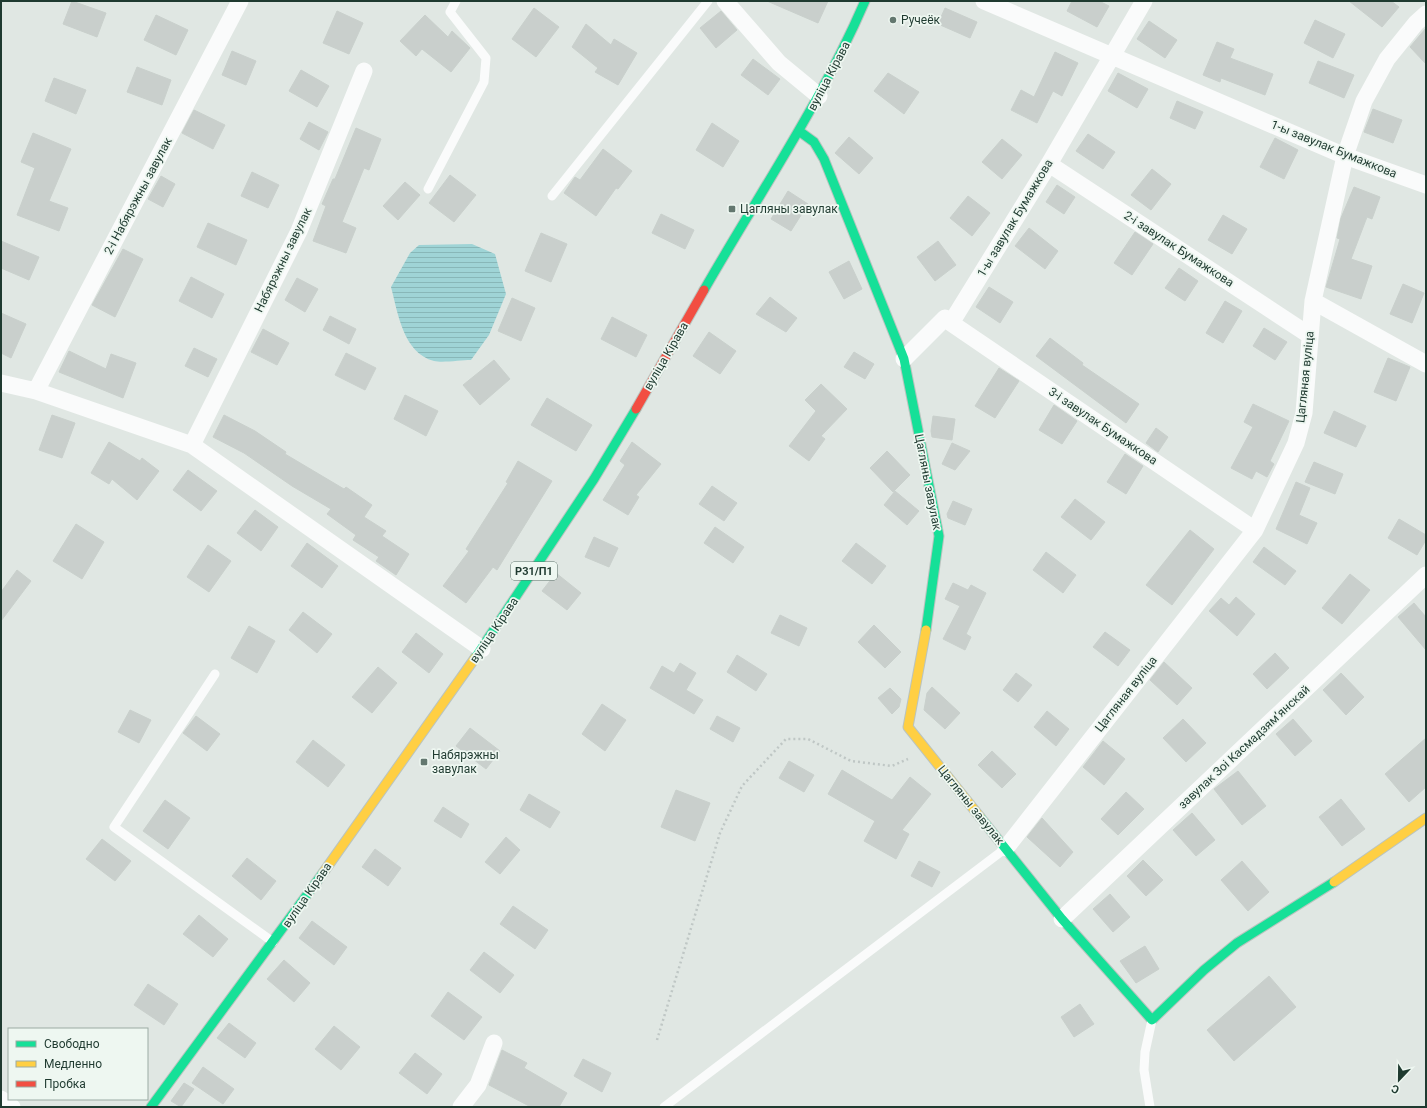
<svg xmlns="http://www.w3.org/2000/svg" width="1427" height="1108" font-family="Roboto,sans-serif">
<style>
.water{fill:url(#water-rules)}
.building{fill:#c9cfcc;stroke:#c9d0cc}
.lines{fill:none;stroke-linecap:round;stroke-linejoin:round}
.fast-casing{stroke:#bac4bf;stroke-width:11}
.slow-casing{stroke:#bac4bf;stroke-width:11}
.jam-casing{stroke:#bac4bf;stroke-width:11}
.path{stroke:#bfc7c5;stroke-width:2.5;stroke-dasharray:2 3;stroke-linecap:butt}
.lane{stroke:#fafbfb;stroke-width:9}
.street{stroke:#fafbfb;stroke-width:17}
.fast{stroke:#16e098;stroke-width:9}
.slow{stroke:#ffcf43;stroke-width:9}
.jam{stroke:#f24e42;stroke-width:9}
.poi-dot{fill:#63776f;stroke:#eef7f1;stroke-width:1.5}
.labels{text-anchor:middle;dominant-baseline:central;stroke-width:3.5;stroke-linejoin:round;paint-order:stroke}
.shield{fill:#eef7f1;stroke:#5d736a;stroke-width:1}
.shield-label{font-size:11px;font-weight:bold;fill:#1f3a30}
.poi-label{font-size:12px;fill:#1f3a30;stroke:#eef7f1;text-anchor:start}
.street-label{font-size:12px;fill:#1f3a30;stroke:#eef7f1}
</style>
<defs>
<pattern id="water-rules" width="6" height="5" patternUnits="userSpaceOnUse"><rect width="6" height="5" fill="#9fd4d6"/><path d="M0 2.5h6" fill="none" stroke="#88b7b8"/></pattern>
</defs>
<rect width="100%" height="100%" fill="#e0e7e3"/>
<path class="water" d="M472,244L495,254L506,294L489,335L471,360C461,360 443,363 434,361C403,353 398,313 391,287L410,253L419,245Z"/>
<path class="building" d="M72,1L106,13L97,37L63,24Z
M767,1H828L818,23Z
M1072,1H1099L1109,6L1097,27L1067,11Z
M1349,1H1391L1399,7L1382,27Z
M534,8L559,27L536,57L512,39Z
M945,8L977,22L970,38L938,24Z
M337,11L363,23L349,54L323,43Z
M721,11L737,30L716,48L700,28Z
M156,15L188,30L176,55L144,40Z
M425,15L448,37L452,31L470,48L451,72L422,49L416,56L400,41Z
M1315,20L1345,34L1333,58L1304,43Z
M1149,21L1177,40L1165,58L1137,39Z
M586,24L611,45L614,39L637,53L618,85L595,72L598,68L572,47Z
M1426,28V64L1410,47Z
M1217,42L1234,49L1230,58L1273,74L1265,95L1221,78L1220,82L1203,75Z
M232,51L256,61L246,85L222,75Z
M1055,52L1078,63L1062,96L1053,91L1037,123L1011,110L1021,90L1034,97Z
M753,59L780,79L768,95L741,75Z
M1318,61L1354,75L1344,98L1309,83Z
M137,67L171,80L162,105L127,92Z
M301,70L329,86L317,107L289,91Z
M888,73L919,92L904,114L874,91Z
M1118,73L1148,89L1137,108L1108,91Z
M54,78L86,90L76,114L45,101Z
M1177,101L1203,112L1195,129L1170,118Z
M1373,109L1402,120L1393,143L1364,132Z
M194,110L225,125L213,149L182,133Z
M309,122L328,132L319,150L300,139Z
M712,123L739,141L723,167L696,150Z
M356,128L381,139L369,170L364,168L342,222L356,228L346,253L313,241L326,206L322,204L333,179H335Z
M33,133L71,149L49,201L68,208L59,231L17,215L35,168L21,162Z
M1088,134L1115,152L1103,169L1076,151Z
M849,137L873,158L859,174L835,153Z
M1275,138L1298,150L1284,179L1260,167Z
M1002,139L1022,155L1002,179L982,162Z
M603,149L632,171L618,189L616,188L596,216L564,193L575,177L580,180Z
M1152,169L1171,184L1151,210L1131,195Z
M252,172L279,185L268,208L241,196Z
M450,175L476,195L454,222L429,203Z
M161,176L175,184L163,207L148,199Z
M405,182L420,195L398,220L383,206Z
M1057,185L1075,197L1064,214L1046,202Z
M1354,187L1380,197L1372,219L1367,217L1351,259L1372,266L1361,299L1326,287L1340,239L1337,238L1341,218Z
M788,191L808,204L791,231L771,219Z
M968,196L990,213L972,236L950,218Z
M661,214L694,230L685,249L652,233Z
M1223,215L1247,229L1232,254L1208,240Z
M208,223L247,240L236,265L197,247Z
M1029,228L1058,251L1045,269L1015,246Z
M1135,232L1153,244L1132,275L1114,263Z
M541,233L567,244L551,282L525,271Z
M1,241L39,257L29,280L1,268Z
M938,241L956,265L935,281L917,257Z
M123,249L143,259L115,317L92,305Z
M849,261L862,289L844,299L829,272Z
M1179,268L1198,281L1185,301L1165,288Z
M191,277L224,294L212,318L179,301Z
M297,278L318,289L305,312L285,300Z
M1403,284L1424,293L1412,323L1390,314Z
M989,287L1013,302L1000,323L976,307Z
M770,297L797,318L786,332L756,314Z
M512,298L535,308L521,341L498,331Z
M1225,301L1242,311L1223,343L1206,333Z
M1,313L26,324L11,358L1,353Z
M330,316L356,329L349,344L323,330Z
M612,317L647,335L636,357L601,339Z
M1264,328L1287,342L1275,360L1253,346Z
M263,329L289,343L277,365L251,352Z
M709,332L736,351L720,374L693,356Z
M1050,338L1083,363L1082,365L1139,404L1126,423L1036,356Z
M194,348L217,359L208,377L185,366Z
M69,351L106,369L111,354L136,363L123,398L59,372Z
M854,352L874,364L865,379L844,367Z
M346,353L376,368L365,390L335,375Z
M1388,358L1410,367L1396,401L1374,392Z
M494,360L510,379L480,405L463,385Z
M999,368L1019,381L995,418L975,406Z
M821,384L847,409L821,436L825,439L809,461L789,446L816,411L805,400Z
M405,395L438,411L426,436L394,419Z
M547,398L592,425L576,451L531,425Z
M1253,404L1289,421L1270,461L1274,464L1267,477L1256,471L1252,479L1231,468L1253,427L1244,422Z
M1054,405L1077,421L1062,444L1039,430Z
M1334,411L1366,426L1356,447L1324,433Z
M52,415L75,423L62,458L39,450Z
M224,415L255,431L286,452L285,454L344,489L346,487L372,505L364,517L386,531L382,536L409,554L396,575L376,561L379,557L353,540L356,535L327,514L331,509L292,486L244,453L213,437Z
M933,416L955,419L952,440L932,437L931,431Z
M1156,428L1168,437L1158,452L1146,443Z
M109,442L140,461L142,458L159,471L137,500L112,479L109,484L91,473Z
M632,442L661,464L636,495L639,497L628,515L603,500L625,465L620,461Z
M952,443L970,451L955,470L942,464Z
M887,451L910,475L893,492L870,468Z
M1125,454L1143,466L1126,494L1107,482Z
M518,461L552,481L497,570L493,567L466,603L443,586L469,551L466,549L508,483L506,482Z
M1314,462L1343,474L1335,494L1305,482Z
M188,470L217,491L201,511L173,490Z
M1296,482L1310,488L1299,515L1317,523L1307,544L1276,529Z
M712,486L737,503L724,521L699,504Z
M895,491L919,511L907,525L884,505Z
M1075,499L1105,522L1091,540L1061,517Z
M953,501L972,509L965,525L948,518L947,514Z
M255,510L278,527L261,551L237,533Z
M1399,519L1426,535V540L1417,555L1388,538Z
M76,524L104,542L82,579L53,561Z
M715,527L744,547L733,563L704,543Z
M1190,530L1214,549L1172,605L1146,585Z
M594,537L618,548L609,567L585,557Z
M307,543L338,566L322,588L291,566Z
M856,543L886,566L872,584L842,561Z
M208,545L231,561L209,592L187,577Z
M1264,547L1296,571L1285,585L1253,562Z
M1046,552L1076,575L1063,593L1033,570Z
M17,570L31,581L1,621V592Z
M556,573L581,593L567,610L542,591Z
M1350,574L1370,590L1342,624L1322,608Z
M953,583L968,590L971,585L986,593L966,634L971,637L965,650L943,639L960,606L945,599Z
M1236,597L1255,614L1237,636L1209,611L1221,598L1229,605Z
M1414,603L1426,617V650L1398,617Z
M303,612L332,634L317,653L289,630Z
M780,615L807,628L799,646L771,633Z
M874,625L901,652L885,668L858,642Z
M249,626L275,641L257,673L231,658Z
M1105,632L1130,650L1118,666L1093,647Z
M416,633L443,654L429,673L402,652Z
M1275,653L1289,668L1267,689L1253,674Z
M737,655L767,674L756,691L727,672Z
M1164,662L1192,688L1177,705L1150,680Z
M680,663L696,673L686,690L703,700L694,714L650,688L662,666L674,673Z
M378,667L397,683L372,713L352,697Z
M1016,673L1032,685L1018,702L1003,690Z
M1341,673L1364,697L1346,715L1323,690Z
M932,687L960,713L945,729L924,710L927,693Z
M890,688L901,699L899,707L892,714L878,698Z
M602,704L626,720L605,751L582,734Z
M130,710L151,720L139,743L118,732Z
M1047,711L1069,729L1056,746L1034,727Z
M196,716L220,734L207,751L183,733Z
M717,716L740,728L733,742L710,729Z
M1183,719L1206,743L1186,762L1163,738Z
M1293,719L1312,741L1295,756L1276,734Z
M470,728L500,751L486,769L456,746Z
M1426,738V787L1409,802L1385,774Z
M313,740L345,765L328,787L296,762Z
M1103,741L1125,759L1104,785L1083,767Z
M992,751L1016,774L1002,788L978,765Z
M789,761L814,775L804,792L779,778Z
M842,770L892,800L910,777L931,794L902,830L909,834L896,859L864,841L875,821L828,794Z
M1238,771L1266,806L1242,825L1214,789Z
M676,790L710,803L695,841L661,827Z
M1126,792L1144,809L1118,835L1101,819Z
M529,794L560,812L550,828L520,810Z
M1341,799L1365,829L1342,846L1319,817Z
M165,800L190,818L168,849L143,831Z
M443,807L469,824L461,838L434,821Z
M1192,813L1215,840L1196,856L1173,830Z
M1042,818L1073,852L1060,867L1027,837Z
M506,837L520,850L500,874L485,862Z
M102,839L131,861L115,881L86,859Z
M375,849L401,868L388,886L362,867Z
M247,858L276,881L261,900L232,876Z
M1143,860L1163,880L1146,896L1127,876Z
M919,861L940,872L932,887L911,876Z
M1242,861L1269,892L1248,911L1221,880Z
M1110,894L1130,917L1113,932L1093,909Z
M513,906L548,930L535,949L500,924Z
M199,915L228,939L213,957L183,934Z
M312,921L347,947L334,965L299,938Z
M1145,946L1159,969L1136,983L1120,961Z
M484,952L514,975L500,993L470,970Z
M284,960L310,983L294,1002L267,979Z
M1269,976L1296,1007L1234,1061L1207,1030Z
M148,984L178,1004L164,1025L134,1005Z
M448,992L482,1017L464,1040L431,1016Z
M1080,1004L1094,1024L1074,1037L1061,1017Z
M229,1023L256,1043L245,1058L217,1038Z
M334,1026L360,1047L341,1070L315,1049Z
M502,1050L527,1063L524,1068L567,1093L559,1107H531L489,1085Z
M415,1053L442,1074L427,1094L399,1073Z
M583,1059L611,1073L602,1092L574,1076Z
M203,1067L234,1089L223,1104L192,1083Z
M184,1083L194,1089L181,1107L171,1101Z"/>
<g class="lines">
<defs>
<path id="fast" d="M799,131L814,142L824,159L904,359L939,536L926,630
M704,290C759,194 821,103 865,1
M475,658L594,479L636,409
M980,817L1062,919L1152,1020L1204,970L1237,943L1334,882
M151,1107L323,873"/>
<path id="slow" d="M926,630L908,727L980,817
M323,873L475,658
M1334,882L1426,818"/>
<path id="jam" d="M636,409L704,290"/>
</defs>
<use href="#fast" class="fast-casing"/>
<use href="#slow" class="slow-casing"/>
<use href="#jam" class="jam-casing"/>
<path class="path" d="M657,1040L720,833L742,786L786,739H808L851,761L892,766L908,759"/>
<path class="lane" d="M428,189L484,82L486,58L450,12L456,1
M552,196L708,1
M215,674L114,827L273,942
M664,1107L1006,848
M1150,1107L1144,1070L1145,1052L1152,1020"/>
<path class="street" d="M725,1L779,63L819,96
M984,1L1345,156L1426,185
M1049,164L1309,335
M1313,301L1426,364
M951,323L1255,530
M904,359L945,318L951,323L1049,164L1144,1
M1,383L36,391L192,445L482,649
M36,391L240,1
M192,445L299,231L364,71
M1006,848L1255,530L1296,443L1304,413L1313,301L1345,156L1364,101L1387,59L1416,23L1426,14
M1062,919L1426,575
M1,1099L12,1107
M461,1107L478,1085L494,1043"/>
<use href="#fast" class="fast"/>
<use href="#slow" class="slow"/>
<use href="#jam" class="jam"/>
</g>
<g class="poi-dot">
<circle cx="893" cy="20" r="4"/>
<rect x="728" y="205" width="8" height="8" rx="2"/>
<rect x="420" y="758" width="8" height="8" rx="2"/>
</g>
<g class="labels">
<rect class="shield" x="511" y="562" width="46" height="18" rx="3"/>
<g class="shield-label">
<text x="534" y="571">Р31/П1</text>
</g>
<g class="poi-label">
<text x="901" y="20">Ручеёк</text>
<text x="740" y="209">Цагляны завулак</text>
<text x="432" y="755">Набярэжны<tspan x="432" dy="14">завулак</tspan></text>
</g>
<g class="street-label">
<text transform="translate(829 76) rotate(-62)">вуліца Кірава</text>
<text transform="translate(1334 149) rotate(22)">1-ы завулак Бумажкова</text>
<text transform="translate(138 196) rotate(-62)">2-і Набярэжны завулак</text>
<text transform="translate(1015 218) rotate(-59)">1-ы завулак Бумажкова</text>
<text transform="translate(1179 249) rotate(33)">2-і завулак Бумажкова</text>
<text transform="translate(283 260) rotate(-64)">Набярэжны завулак</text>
<text transform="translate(666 356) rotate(-60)">вуліца Кірава</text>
<text transform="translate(1305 377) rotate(-84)">Цагляная вуліца</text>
<text transform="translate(1103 426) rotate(34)">3-і завулак Бумажкова</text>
<text transform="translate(928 482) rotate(79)">Цагляны завулак</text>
<text transform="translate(494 630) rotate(-56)">вуліца Кірава</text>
<text transform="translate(1126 694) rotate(-52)">Цагляная вуліца</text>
<text transform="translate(1244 747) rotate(-43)">завулак Зоі Касмадзямʼянскай</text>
<text transform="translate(971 805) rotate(51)">Цагляны завулак</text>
<text transform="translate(307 895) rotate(-55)">вуліца Кірава</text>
</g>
</g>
<rect width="1427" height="1108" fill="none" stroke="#1f3a30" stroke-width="4"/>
<rect x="8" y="1028" width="140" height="72" fill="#eef7f1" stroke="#9baba4"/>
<rect x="16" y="1041" width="20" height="6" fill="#16e098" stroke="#9baba4"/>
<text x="44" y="1048" font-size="12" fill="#1f3a30">Свободно</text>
<rect x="16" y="1061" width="20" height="6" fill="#ffcf43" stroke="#9baba4"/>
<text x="44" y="1068" font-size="12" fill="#1f3a30">Медленно</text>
<rect x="16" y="1081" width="20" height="6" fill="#f24e42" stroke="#9baba4"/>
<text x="44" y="1088" font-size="12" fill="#1f3a30">Пробка</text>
<g transform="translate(1399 1080) rotate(202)" stroke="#eef7f1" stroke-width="3" paint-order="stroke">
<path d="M0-3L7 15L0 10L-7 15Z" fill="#1f3a30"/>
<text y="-6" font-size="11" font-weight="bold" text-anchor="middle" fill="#1f3a30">С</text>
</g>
</svg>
